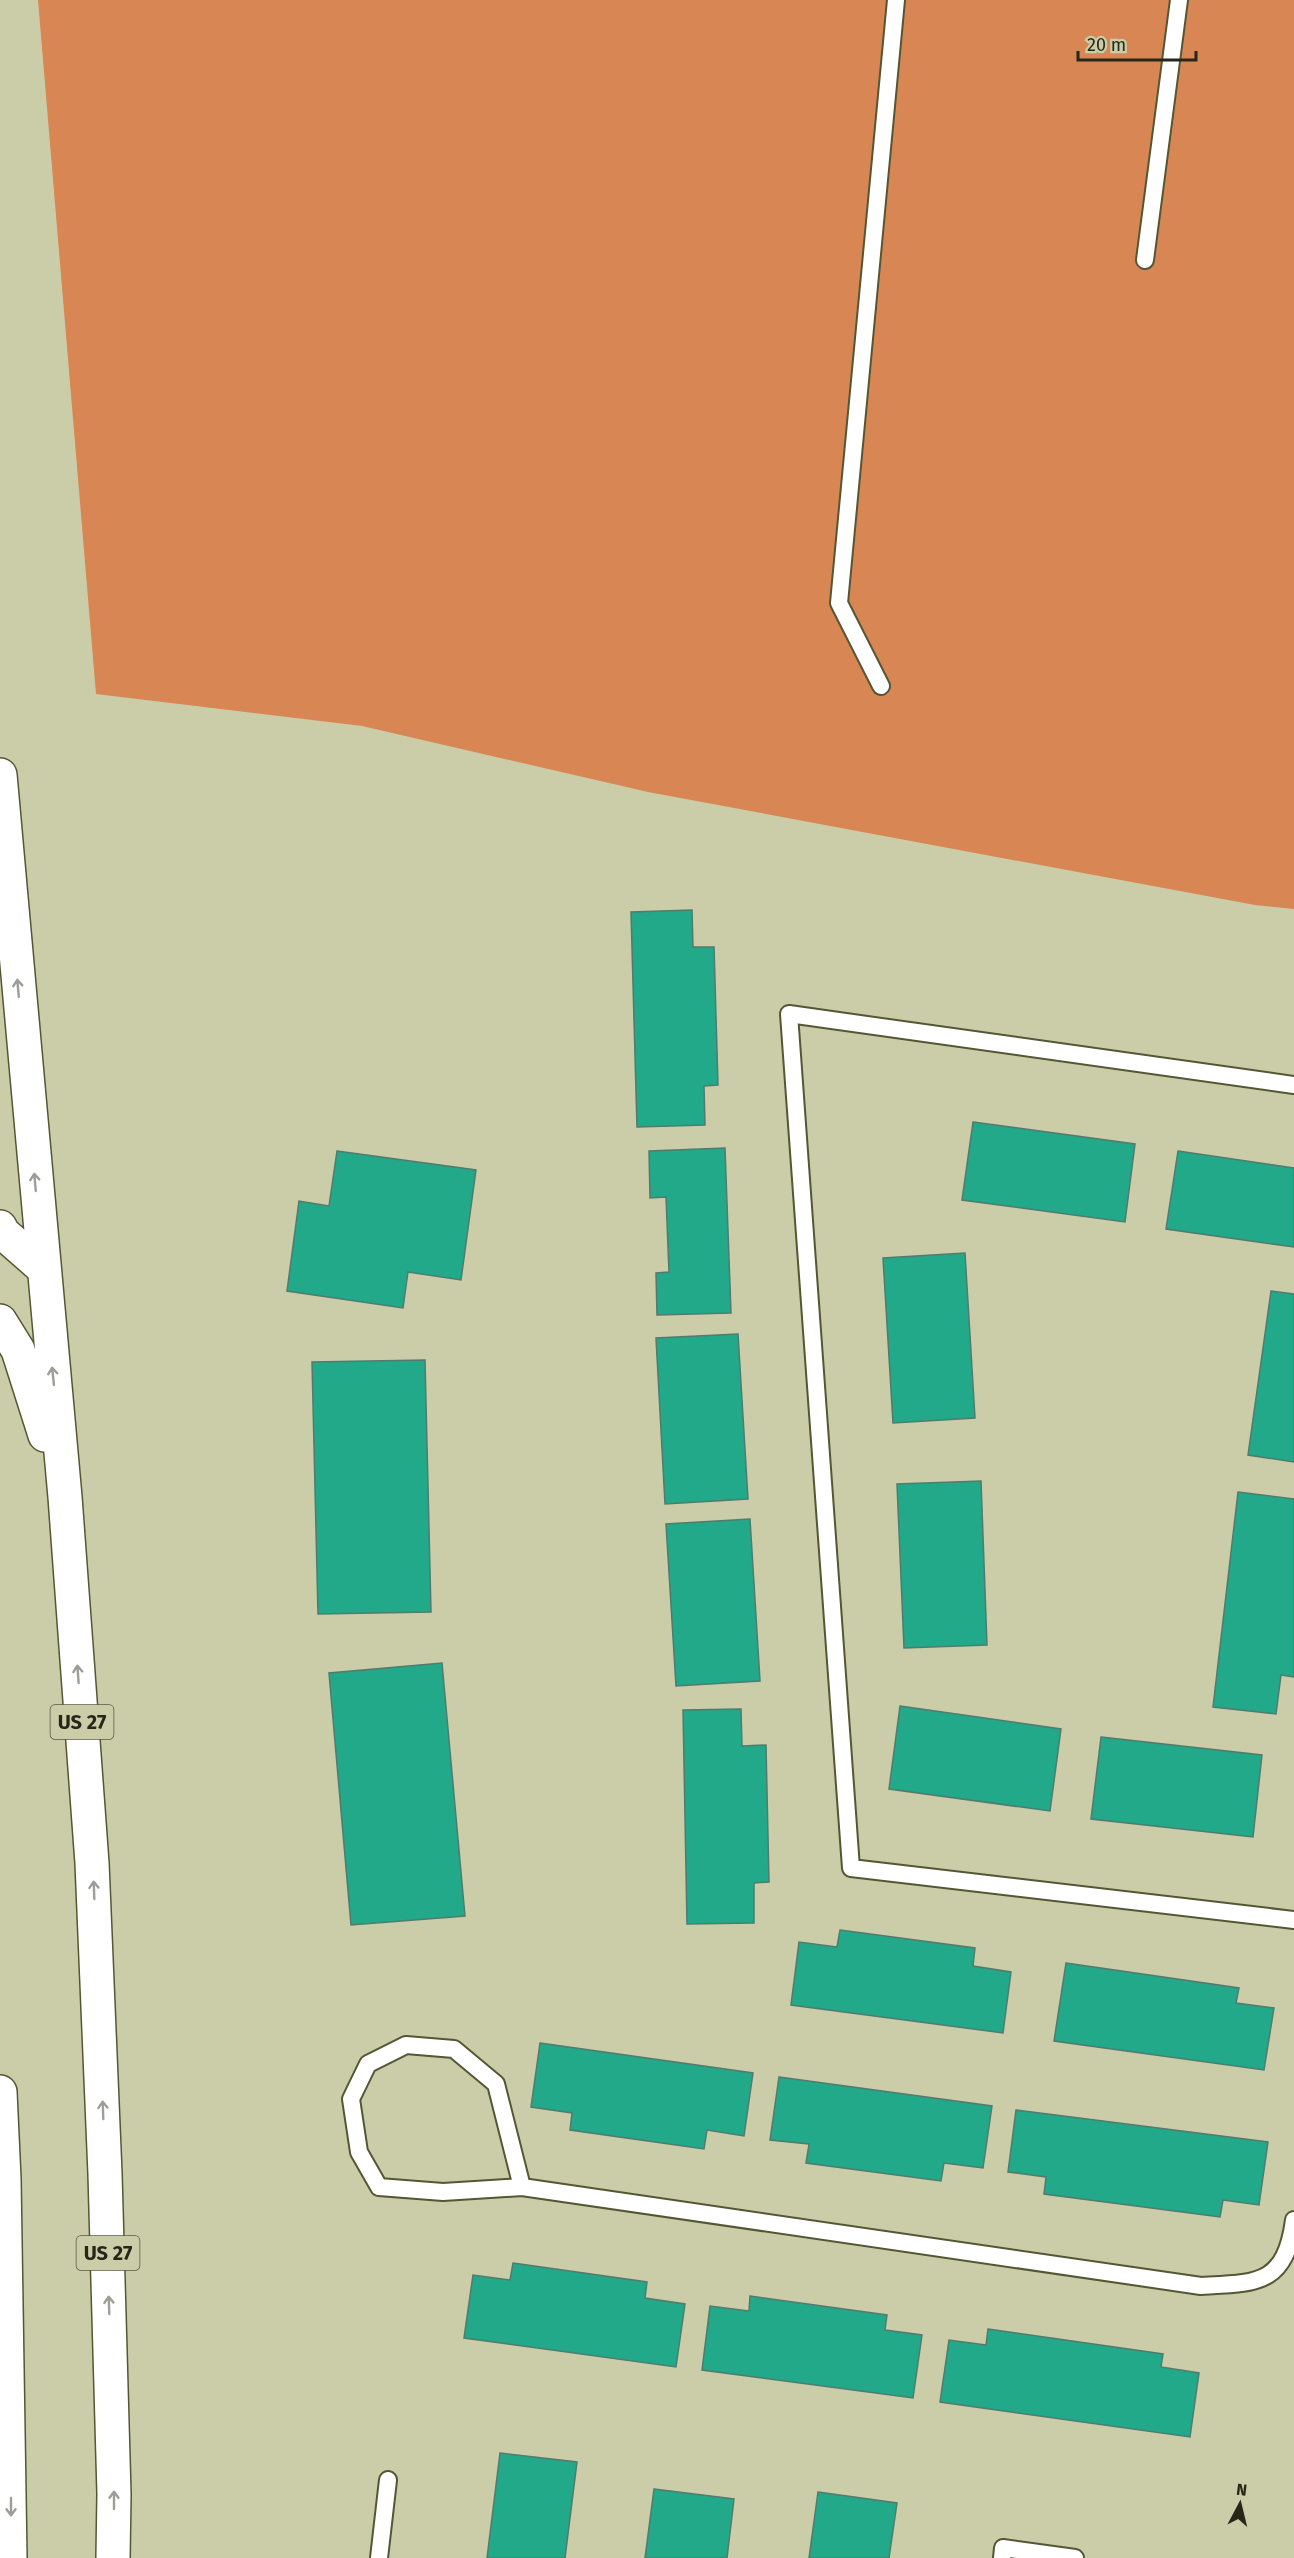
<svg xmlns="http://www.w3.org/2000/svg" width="1294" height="2558" font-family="'Fira Sans',sans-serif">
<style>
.forest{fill:#d88653}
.building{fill:#21a989;stroke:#517b6e;stroke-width:1.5}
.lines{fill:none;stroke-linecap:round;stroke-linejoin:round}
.lane-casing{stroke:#545634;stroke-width:20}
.highway-casing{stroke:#545634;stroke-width:36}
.lane{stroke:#fff;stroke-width:16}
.highway{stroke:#fff;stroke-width:33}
.oneway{stroke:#9d9e97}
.labels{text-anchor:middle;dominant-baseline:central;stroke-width:4.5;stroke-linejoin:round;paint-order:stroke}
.shield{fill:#cacda7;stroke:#575943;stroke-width:1.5}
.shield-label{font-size:20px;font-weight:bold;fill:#262718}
</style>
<rect width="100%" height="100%" fill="#cacda7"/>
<path class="forest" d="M38,0H1294V909L1255,905L648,792L362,726L96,694Z"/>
<path class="building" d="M692,910L693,947H714L718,1085L704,1086L705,1125L637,1127L631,912Z
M973,1122L1135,1144L1125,1222L962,1200Z
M725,1148L731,1313L657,1315L656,1273L669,1272L666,1197L650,1198L649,1151Z
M337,1151L476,1170L461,1280L408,1272L403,1308L287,1291L299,1201L329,1206Z
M1178,1151L1294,1168V1247L1166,1229Z
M965,1253L975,1418L893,1423L883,1258Z
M1271,1291L1294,1294V1462L1248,1455Z
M738,1334L748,1499L665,1504L656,1338Z
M425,1360L431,1612L318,1614L312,1362Z
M981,1481L987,1645L904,1648L897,1484Z
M1238,1492L1294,1499V1677L1281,1675L1276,1714L1213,1707Z
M750,1519L760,1681L676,1686L666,1524Z
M442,1663L465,1916L351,1925L329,1673Z
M900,1706L1061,1729L1050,1811L889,1789Z
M741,1709L742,1746L766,1745L769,1882L754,1883V1923L687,1924L683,1710Z
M1101,1737L1262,1755L1253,1837L1091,1819Z
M840,1930L975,1948L973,1966L1011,1972L1003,2033L791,2005L799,1942L837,1947Z
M1066,1963L1239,1988L1236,2003L1274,2008L1264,2070L1054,2041Z
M540,2043L753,2073L744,2136L707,2130L704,2149L570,2130L572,2113L531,2107Z
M779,2077L992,2106L983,2168L944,2163L941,2181L806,2163L809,2144L770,2140Z
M1016,2110L1268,2142L1259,2205L1223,2200L1220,2217L1044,2194L1046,2177L1008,2172Z
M513,2263L647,2282L645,2298L685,2304L676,2367L464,2338L473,2275L510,2280Z
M750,2296L887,2315L885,2330L922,2335L913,2398L702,2370L710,2306L749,2311Z
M988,2329L1163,2354L1161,2367L1199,2373L1190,2437L940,2402L949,2340L986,2345Z
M500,2453L577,2462L565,2558H487Z
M654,2489L734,2499L727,2558H645Z
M818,2492L897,2503L889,2558H809Z"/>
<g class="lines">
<defs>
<path id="lane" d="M1145,260L1179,0
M881,686L839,603L896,0
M1294,1085L789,1014L851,1868L1294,1920
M522,2187L496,2084L454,2049L406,2045L368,2064L351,2099L359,2152L379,2187L443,2192L522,2187L1201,2286C1258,2283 1285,2285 1294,2220
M379,2558L388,2480
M1002,2558L1003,2548L1075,2558"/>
<path id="highway" d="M0,775L65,1497L92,1863L105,2174L114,2494L113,2558
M0,1227L3,1233L43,1268
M0,1321L18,1350L45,1435
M0,2092L4,2179L10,2558"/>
</defs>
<use href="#lane" class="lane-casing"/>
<use href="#highway" class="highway-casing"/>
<use href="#lane" class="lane"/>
<use href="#highway" class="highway"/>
</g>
<defs><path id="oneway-shaft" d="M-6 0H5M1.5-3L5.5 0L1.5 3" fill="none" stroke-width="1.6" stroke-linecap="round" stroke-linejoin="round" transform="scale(1.5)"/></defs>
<g class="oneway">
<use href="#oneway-shaft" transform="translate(18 988) rotate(-95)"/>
<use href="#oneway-shaft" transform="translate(35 1182) rotate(-95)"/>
<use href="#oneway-shaft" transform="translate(53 1376) rotate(-96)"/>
<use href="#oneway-shaft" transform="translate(78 1674) rotate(-94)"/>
<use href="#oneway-shaft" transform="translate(94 1890) rotate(-92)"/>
<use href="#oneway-shaft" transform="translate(103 2110) rotate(-92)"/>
<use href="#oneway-shaft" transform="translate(109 2305) rotate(-92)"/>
<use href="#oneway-shaft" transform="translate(114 2500) rotate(-90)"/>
<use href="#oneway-shaft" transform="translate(11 2507) rotate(90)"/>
</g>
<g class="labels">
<g class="shield">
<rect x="50.5" y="1705" width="63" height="34" rx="4.5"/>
<rect x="76.5" y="2236" width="63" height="34" rx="4.5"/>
</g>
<g class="shield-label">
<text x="82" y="1722">US 27</text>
<text x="108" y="2253">US 27</text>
</g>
</g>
<g transform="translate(1240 2504) rotate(7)" stroke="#cacda7" stroke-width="4.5" paint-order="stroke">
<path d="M0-4.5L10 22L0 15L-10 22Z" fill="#262718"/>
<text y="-9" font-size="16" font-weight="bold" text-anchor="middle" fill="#262718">N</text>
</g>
<path d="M1078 51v9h118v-9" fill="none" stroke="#262718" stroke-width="3"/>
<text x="1087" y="51" font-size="18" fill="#262718" stroke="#cacda7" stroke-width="4.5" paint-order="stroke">20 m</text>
</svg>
